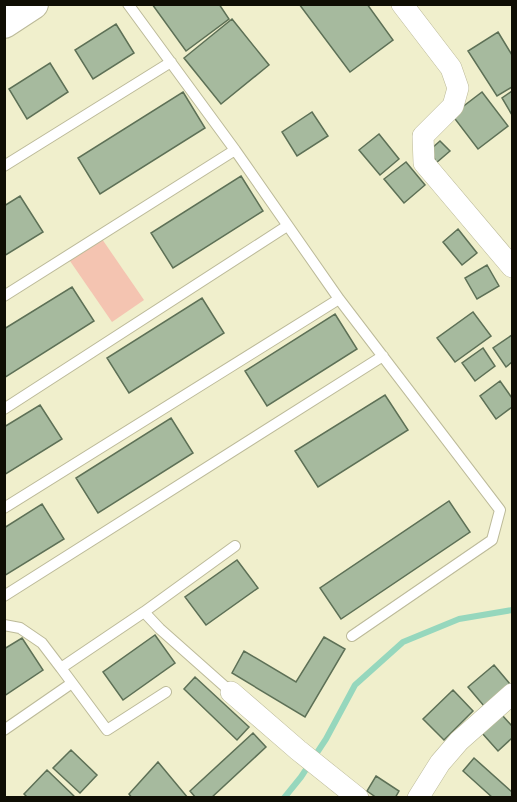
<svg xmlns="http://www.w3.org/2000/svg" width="517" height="802" font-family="Montserrat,sans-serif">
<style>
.green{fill:#f4c4b1}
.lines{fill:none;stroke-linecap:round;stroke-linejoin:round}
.stream{stroke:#96d7bd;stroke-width:6}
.building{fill:#a6ba9e;stroke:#5d7056;stroke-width:1.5}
.lane-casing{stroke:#bcba99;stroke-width:12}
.street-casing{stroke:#bcba99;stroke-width:22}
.secondary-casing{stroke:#bcba99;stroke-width:32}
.lane{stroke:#fff;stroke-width:10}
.street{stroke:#fff;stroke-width:21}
.secondary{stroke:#fff;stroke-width:30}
</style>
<rect width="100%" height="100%" fill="#f0efcc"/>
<path class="green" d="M102,239L144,300L112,322L70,261Z"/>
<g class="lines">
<path class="stream" d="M284,798L301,777L326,739L355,685L403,642L459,619L512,610"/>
</g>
<path class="building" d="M152,4H219L229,19L186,51Z
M299,4H367L393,40L350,72Z
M232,19L269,65L221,104L184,58Z
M116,24L134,53L93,79L75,50Z
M498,32L512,55V87L497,96L468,51Z
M50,63L68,92L27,119L9,89Z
M512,91V115L502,98Z
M183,92L205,128L100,194L78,158Z
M482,92L508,126L478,149L452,115Z
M312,112L328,136L297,156L282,132Z
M379,134L399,159L380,175L359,150Z
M440,141L450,151L436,163L431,149Z
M406,162L425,185L404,203L384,179Z
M241,176L263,211L173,268L151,233Z
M20,196L43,232L4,256V206Z
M458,229L477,253L462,265L443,242Z
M487,265L499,286L477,299L465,278Z
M72,287L94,321L4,378V329Z
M202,298L224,333L129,393L107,358Z
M473,312L491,336L455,362L437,338Z
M335,314L357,349L267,406L245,371Z
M512,335V362L506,367L493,348Z
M483,348L495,366L475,381L462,363Z
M500,381L512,398V407L496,419L480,396Z
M385,395L408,430L318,487L295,451Z
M40,405L62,439L4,475V427Z
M171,418L193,453L98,513L76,478Z
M449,501L470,532L341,619L320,588Z
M42,504L64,539L4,576V528Z
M237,560L258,588L206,625L185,597Z
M155,635L175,663L123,700L103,672Z
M324,637L345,649L305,717L232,673L244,651L296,682Z
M22,638L43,670L4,696V649Z
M494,665L510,684L484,706L468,687Z
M195,677L249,727L237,740L184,689Z
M453,690L473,711L444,740L423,719Z
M502,715L512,726V738L498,751L482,733Z
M253,733L266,747L211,798H196L190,791Z
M71,750L97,775L80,793L53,768Z
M474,758L512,792V798H493L463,771Z
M158,762L188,798H132L129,794Z
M47,770L76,798H28L24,794Z
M376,776L399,791L395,798H377L367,791Z"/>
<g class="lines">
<defs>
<path id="lane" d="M128,4L235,150L339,299L500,510L492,540L352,636
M4,166L171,62
M4,296L235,150
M4,409L287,226
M4,508L339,299
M4,596L383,356
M144,612L235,546
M4,625L20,628L42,643L61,668L144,612L160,629L231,692
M61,668L107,730L166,692
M4,730L72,683"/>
<path id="street" d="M402,4L451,68L458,88L453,106L423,136L424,163L512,267
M231,692L298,750L358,798
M418,798L440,763L459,741L512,694"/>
<path id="secondary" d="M4,23L33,4"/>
</defs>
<use href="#lane" class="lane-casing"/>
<use href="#street" class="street-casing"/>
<use href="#secondary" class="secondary-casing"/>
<use href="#lane" class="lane"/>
<use href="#street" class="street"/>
<use href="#secondary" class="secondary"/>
</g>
<rect width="517" height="802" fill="none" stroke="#0f0e04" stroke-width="12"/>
</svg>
